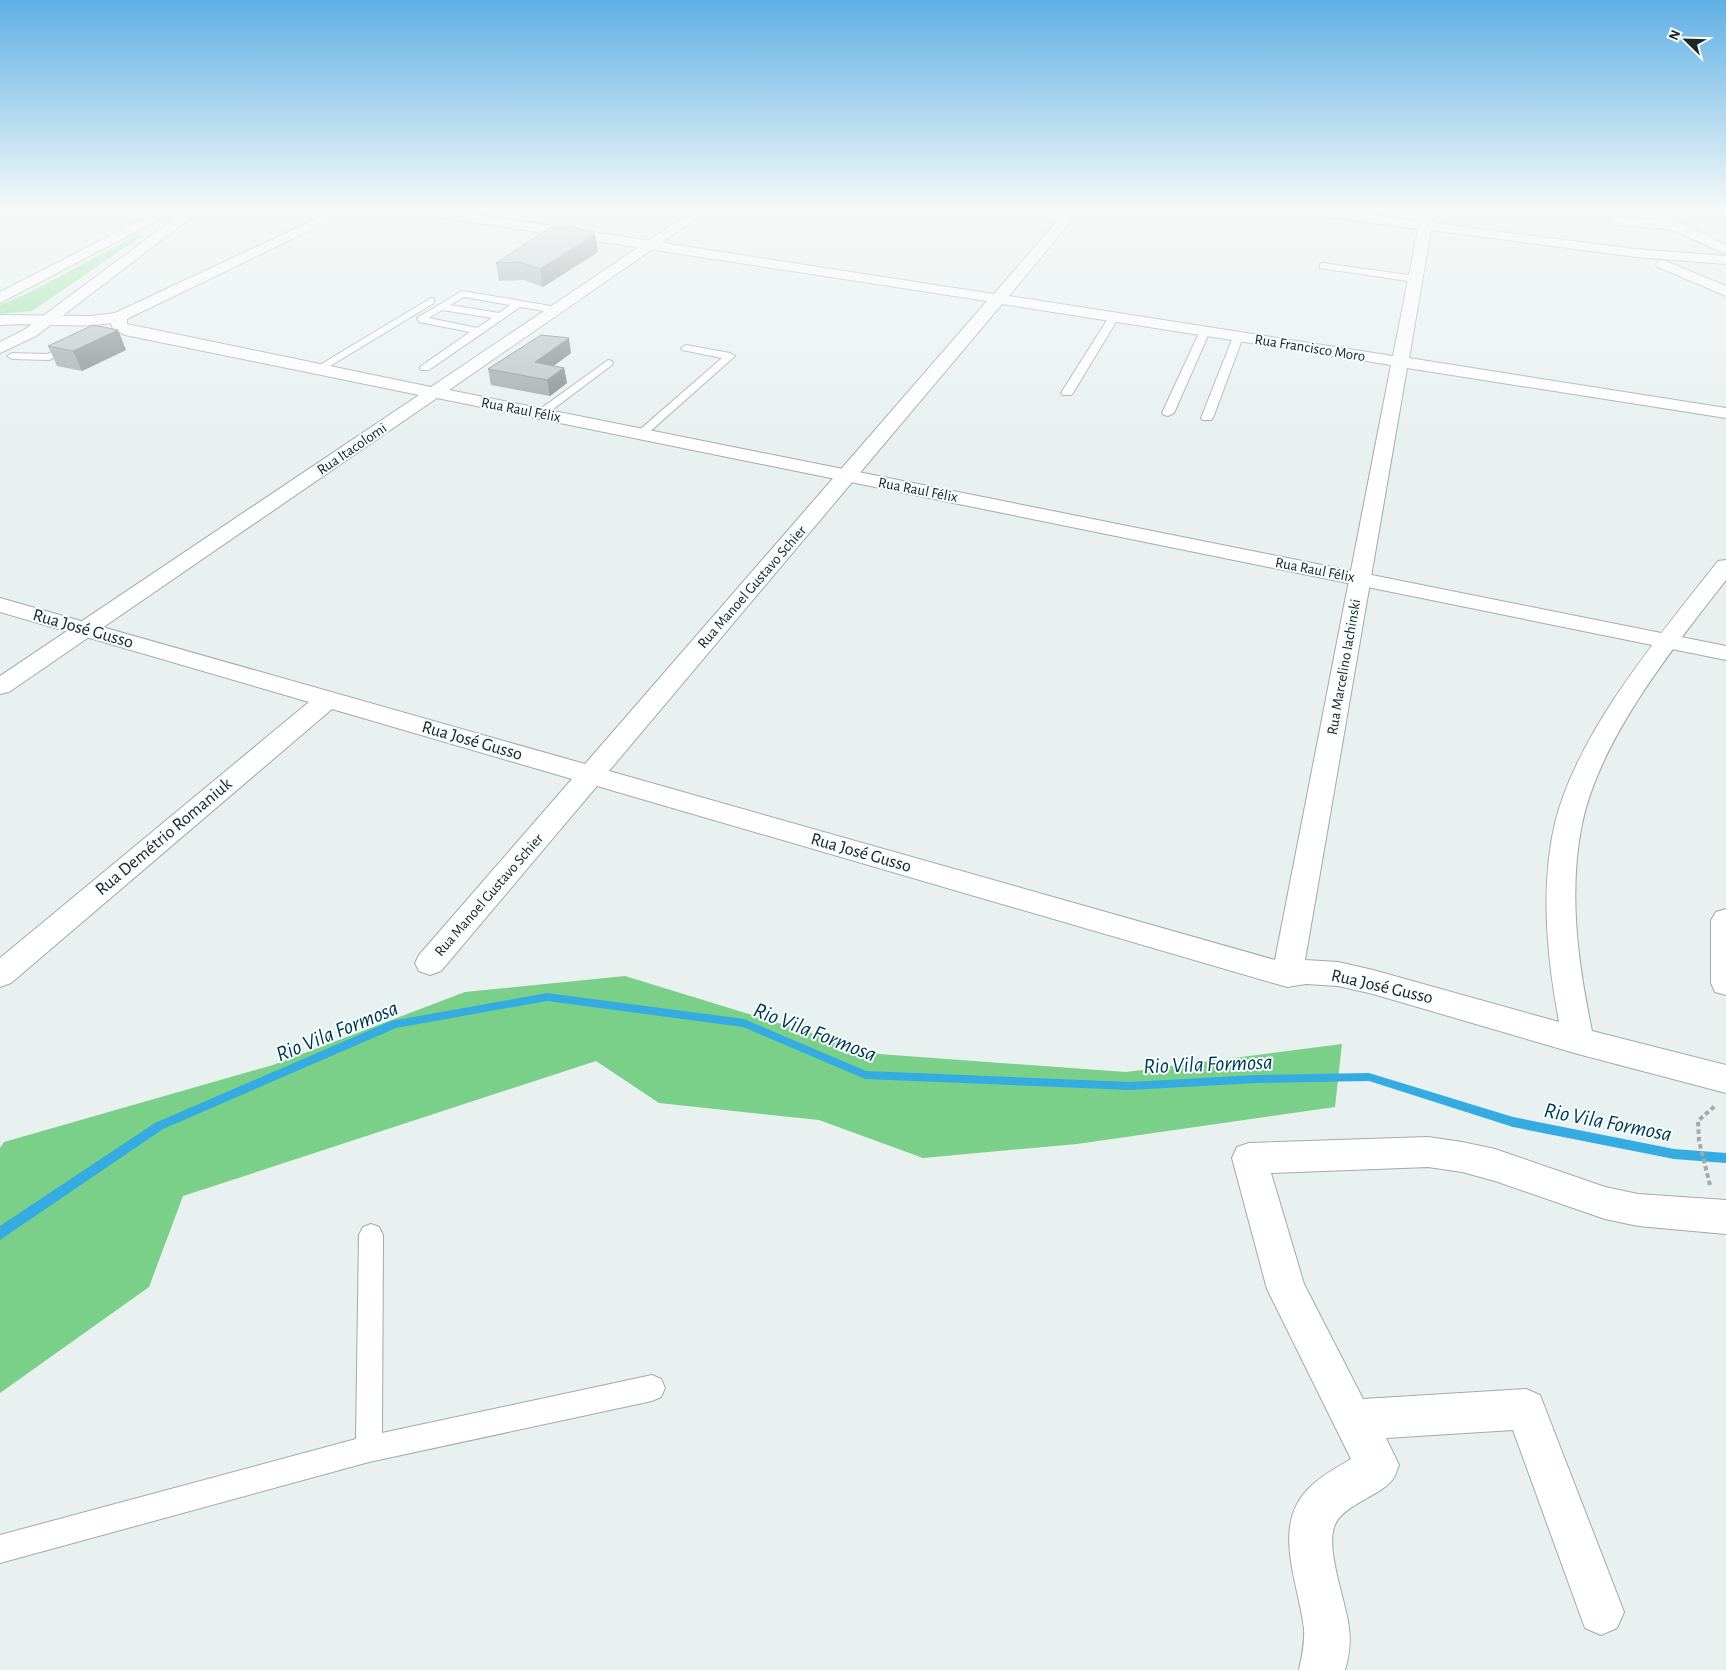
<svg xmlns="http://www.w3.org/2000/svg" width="1726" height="1670" font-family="'Alegreya Sans',sans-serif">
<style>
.green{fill:#98e1a3}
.forest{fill:#7acf89}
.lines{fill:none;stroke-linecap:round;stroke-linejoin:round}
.stream{fill:#34abe1;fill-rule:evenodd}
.lane-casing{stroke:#a2aaaa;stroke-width:2}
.street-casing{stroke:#a2aaaa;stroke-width:2}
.secondary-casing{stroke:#a2aaaa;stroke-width:2}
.primary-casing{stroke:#a2aaaa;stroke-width:2}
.path{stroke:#a3aaa9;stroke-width:4;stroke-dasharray:4.5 3;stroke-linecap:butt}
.lane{fill:#fff;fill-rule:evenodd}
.street{fill:#fff;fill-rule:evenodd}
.secondary{fill:#fff;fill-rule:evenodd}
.primary{fill:#fff;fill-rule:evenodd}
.wall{fill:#a1a8a9}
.shaded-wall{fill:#83888a}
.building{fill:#bbc3c5;stroke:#83888a}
.labels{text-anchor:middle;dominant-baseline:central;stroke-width:4;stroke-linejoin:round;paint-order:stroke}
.far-street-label{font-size:15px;fill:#222525;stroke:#f5fefe}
.street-label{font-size:18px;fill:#222525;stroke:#f5fefe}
.near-water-label{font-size:22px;font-style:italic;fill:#00344a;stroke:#f5fefe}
</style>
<rect width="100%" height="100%" fill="#e8f1f0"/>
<path class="green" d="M134,235L142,236L32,311L0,314V305L28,293L121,244Z"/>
<path class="forest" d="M625,976L879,1054L1126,1072L1342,1044L1335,1107L1077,1144L923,1158L819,1120L659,1103L596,1061L183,1196L149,1287L0,1393V1148L4,1142L273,1065L465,992Z"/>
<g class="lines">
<path class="stream" d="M547,993L744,1019L866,1071L1130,1082L1257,1075L1369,1073L1513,1117L1674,1149L1726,1153V1163L1674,1159L1513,1127L1369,1081L1257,1083L1130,1090L865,1079L743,1027L547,1001L396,1028L163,1129L0,1240V1226L155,1123L391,1021Z"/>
<defs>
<path id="lane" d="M1323,263L1415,276L1420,279L1415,282L1320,268V264Z
M462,291L557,307L562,310L557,313L520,307L429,370H421L420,368L421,366L470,332L419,322L417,318ZM464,297L510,305L499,313L450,305ZM442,310L492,318L477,328L429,318Z
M431,298L434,299V303L322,371H314L313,369Z
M1114,314L1119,317L1073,393L1071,395H1063L1061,393L1109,317Z
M1205,328L1210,331L1174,413L1168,416L1164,415L1162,413L1200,331Z
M1238,334L1243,337L1213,418L1211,420H1203L1201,418L1233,337Z
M74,342L79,345L78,347L49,360L12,359L7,356L12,353L47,354Z
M686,345L730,353L735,356L645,436H637L635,434L637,432L722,358L682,350L681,348Z
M608,360L612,361L613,363L612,365L544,416H536L534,414L536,412Z
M371,1224L379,1227L383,1235L382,1433L652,1375L661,1379L665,1388L661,1397L652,1401L369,1462L0,1563V1535L356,1439L359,1235L363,1227Z"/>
<path id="street" d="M160,210H177L0,303V292Z
M414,210H449L994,294L1067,210H1080L1009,296L1393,356L1418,229L1304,214L1298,210H1338L1419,221L1421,210H1434L1432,223L1636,249L1726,256V264L1636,257L1431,230L1409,358L1726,408V418L1407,368L1305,960L1338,962L1373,970L1559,1022C1547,957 1540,888 1555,823C1578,731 1660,635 1718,561L1726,560V580C1673,648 1600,738 1582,824C1568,893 1578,963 1592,1031L1726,1065V1093L1578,1054L1373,994L1338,986L1306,984L1287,987L597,786L441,971L430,975L419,971L415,963L419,955L572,779L332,709L11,983L0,987V958L309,702L0,612V598L585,764L987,301L420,214ZM1002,304L1391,365L1275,960L609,771Z
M1647,210H1662L1678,222L1726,245V254L1670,229L1615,225L1608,221L1615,217L1658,220Z
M1663,260L1726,286V296L1658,267L1656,264L1658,261Z
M1726,909V995L1715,992L1711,983V920L1716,912Z
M1428,1137L1462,1142L1495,1149L1605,1187L1638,1194L1726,1200V1234L1638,1226L1605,1219L1495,1181L1462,1172L1428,1167L1271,1173L1304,1284L1363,1399L1526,1389L1540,1395L1624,1612L1617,1628L1601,1635L1585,1628L1513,1430L1386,1438L1399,1465C1397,1469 1396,1475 1393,1479C1381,1496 1341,1505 1334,1527C1326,1552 1346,1601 1349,1628C1351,1643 1349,1656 1345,1670H1299C1302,1656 1305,1643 1304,1629C1299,1583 1270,1525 1310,1487C1322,1475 1338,1467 1351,1459L1267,1289L1232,1158L1237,1147L1249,1143Z"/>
<path id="secondary" d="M335,210H352L127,319V324L431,387L694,210H709L449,390L1726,646V660L437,398L9,692L0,694V676L419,395L125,335L113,329L111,323C75,329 37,322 0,325V315L90,316L115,313Z"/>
<path id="primary" d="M186,210H201L36,336L0,353V342L24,330Z"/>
</defs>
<use href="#lane" class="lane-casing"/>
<use href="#street" class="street-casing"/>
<use href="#secondary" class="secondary-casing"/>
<use href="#primary" class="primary-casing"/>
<path class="path" d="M1710,1185L1699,1141L1698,1121L1716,1105"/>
<use href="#lane" class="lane"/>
<use href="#street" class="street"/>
<use href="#secondary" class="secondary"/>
<use href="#primary" class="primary"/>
</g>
<path class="wall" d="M595,234L598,252L543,287L523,280L499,281L496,263Z
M118,330L126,350L82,371L57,366L48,346Z
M571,353L554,366L564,368L567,383L550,396L491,385L488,369Z"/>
<path class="shaded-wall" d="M595,234L598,252L543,287L540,269Z
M118,330L126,350L82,371L73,351Z
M569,338L571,353L538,377L535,362Z
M564,368L567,383L550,396L547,380Z"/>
<path class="building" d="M575,227L595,234L540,269L520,262L496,263L549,228Z
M93,325L118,330L73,351L48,346Z
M541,335L569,338L535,362L564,368L547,380L488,369Z"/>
<linearGradient id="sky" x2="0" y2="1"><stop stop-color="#60b0e5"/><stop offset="0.47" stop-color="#f5f9f8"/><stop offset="1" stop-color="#f5f9f8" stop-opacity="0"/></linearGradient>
<rect width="1726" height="444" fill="url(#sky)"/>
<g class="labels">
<g class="far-street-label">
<text transform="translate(1310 348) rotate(9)">Rua Francisco Moro</text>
<text transform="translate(521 410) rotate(11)">Rua Raul Félix</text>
<text transform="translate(352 449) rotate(-34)">Rua Itacolomi</text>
<text transform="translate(918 490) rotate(11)">Rua Raul Félix</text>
<text transform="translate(1315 570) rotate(11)">Rua Raul Félix</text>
<text transform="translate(752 587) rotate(-49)">Rua Manoel Gustavo Schier</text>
<text transform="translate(1344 667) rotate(-80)">Rua Marcelino Iachinski</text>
<text transform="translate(489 895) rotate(-49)">Rua Manoel Gustavo Schier</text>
</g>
<g class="street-label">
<text transform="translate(83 629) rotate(16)">Rua José Gusso</text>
<text transform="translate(472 741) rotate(16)">Rua José Gusso</text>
<text transform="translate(164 837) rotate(-40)">Rua Demétrio Romaniuk</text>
<text transform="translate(861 853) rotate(16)">Rua José Gusso</text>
<text transform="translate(1382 987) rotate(13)">Rua José Gusso</text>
</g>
<g class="near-water-label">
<text transform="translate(337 1031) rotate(-22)">Rio Vila Formosa</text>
<text transform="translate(815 1032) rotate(21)">Rio Vila Formosa</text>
<text transform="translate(1208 1064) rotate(-2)">Rio Vila Formosa</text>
<text transform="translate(1608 1122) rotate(11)">Rio Vila Formosa</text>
</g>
</g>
<g transform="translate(1686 40) rotate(293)" stroke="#f5fefe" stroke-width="4" paint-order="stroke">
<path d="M0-4L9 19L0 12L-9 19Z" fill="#222525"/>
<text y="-8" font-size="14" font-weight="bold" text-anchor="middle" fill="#222525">N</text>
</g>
</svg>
